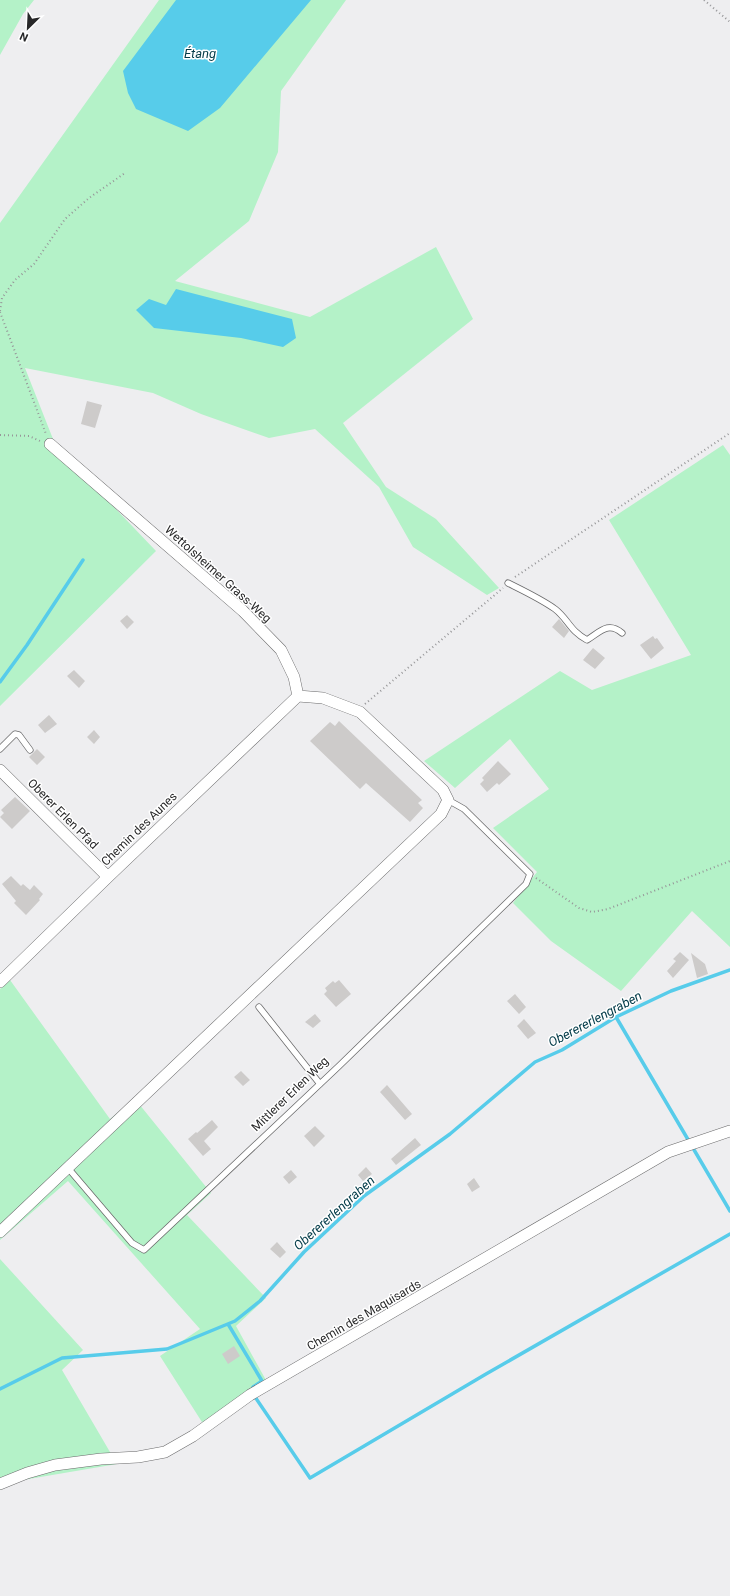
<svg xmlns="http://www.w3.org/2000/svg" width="730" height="1596" font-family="Roboto,sans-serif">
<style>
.green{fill:#b4f2c8}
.water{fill:#57ccea}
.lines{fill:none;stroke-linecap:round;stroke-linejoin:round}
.stream{stroke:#57ccea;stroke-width:3.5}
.building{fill:#cdcbca}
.service-casing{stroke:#6a6a6b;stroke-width:7}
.minor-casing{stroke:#6a6a6b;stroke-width:12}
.path{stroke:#969698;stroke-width:2;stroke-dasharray:1 3;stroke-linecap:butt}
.service{stroke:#fff;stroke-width:5.5}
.minor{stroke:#fff;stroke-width:11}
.labels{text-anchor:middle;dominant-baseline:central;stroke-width:3;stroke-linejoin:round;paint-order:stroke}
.street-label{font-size:12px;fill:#282829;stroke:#fff}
.water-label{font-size:13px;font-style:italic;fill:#033b48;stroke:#fff}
</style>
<rect width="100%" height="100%" fill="#eeeef0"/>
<path class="green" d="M0,0H34L23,14L0,55Z
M159,0H346L281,91L278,152L249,221L175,281L310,317L436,247L473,319L343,423L386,487L436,519L499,588L487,595L413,547L379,487L315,429L269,438L201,414L153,393L25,368L53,439L113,506L156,551L0,706V223Z
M723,445L730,455V947L692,911L621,991L551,941L513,903L537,872L493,828L549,789L510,739L455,788L424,761L560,671L592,690L691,655L609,520Z
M10,980L110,1119L135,1099L211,1193L187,1215L266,1298L236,1326L267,1382L207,1430L160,1356L200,1329L68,1181L0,1240V989Z
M0,1259L83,1350L62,1370L117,1464L17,1481L0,1490Z"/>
<path class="water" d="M176,0H311L220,108L188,131L136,109L128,93L123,71Z
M176,289L292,319L296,338L283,347L241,338L154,328L136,310L149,299L166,305Z"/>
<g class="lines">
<path class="stream" d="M0,682L27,645L83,560
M616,1017L730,1211
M228,1324L262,1381L253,1387
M0,1389L62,1358L167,1349L235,1321L260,1301L304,1252L364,1196L450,1134L535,1062L562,1050L616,1017L671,991L730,970
M253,1394L310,1478L486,1374L730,1234"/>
</g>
<path class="building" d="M87,401L102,405L95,428L81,424Z
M127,615L134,622L127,629L120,621Z
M559,619L569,631L564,638L552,627Z
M653,636L655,639L657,638L664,648L651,659L640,645Z
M593,648L605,658L595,669L583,660Z
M74,670L85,681L79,688L67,676Z
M49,715L57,724L45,733L38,725Z
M339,721L422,800L418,803L423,808L410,822L366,783L360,789L310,741L330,722L335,726Z
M94,730L100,737L94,744L87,737Z
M37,749L45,757L37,765L29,757Z
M498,761L511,774L499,785L497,783L487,792L480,784L484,780L482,778Z
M15,797L30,811L12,829L0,817L4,813L1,810Z
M11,876L21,886L23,884L30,890L34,885L43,894L39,899L40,900L26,915L14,903L16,901L2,884Z
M680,952L689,960L673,978L667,971L676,961L673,959Z
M691,953L705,964L708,974L697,978Z
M339,980L351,994L336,1007L324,994L327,991L325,988L333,981L335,983Z
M515,994L526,1007L519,1014L507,1001Z
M315,1014L321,1021L313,1028L305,1022Z
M524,1019L536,1033L528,1039L517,1026Z
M241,1071L250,1080L243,1086L234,1077Z
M387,1085L412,1114L405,1120L380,1092Z
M212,1120L218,1127L204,1141L211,1149L203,1156L188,1139L196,1132L197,1133Z
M315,1126L325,1136L314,1147L304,1136Z
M415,1138L421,1145L396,1165L391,1159Z
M366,1167L372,1174L363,1181L358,1175Z
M291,1170L297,1177L289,1184L283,1177Z
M474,1178L480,1187L472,1192L467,1184Z
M277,1242L286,1252L280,1258L270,1249Z
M234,1346L240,1356L228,1364L222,1354Z"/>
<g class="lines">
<defs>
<path id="service" d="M508,583C524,591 541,599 555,609C568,619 570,631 587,640C600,632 608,621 622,633
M0,749L15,734L19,735L30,750
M259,1007L320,1084
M68,1168L132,1243L144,1250L339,1066L526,884L530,874L464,809L448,800"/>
<path id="minor" d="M0,770L108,877
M0,982L108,877L298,696
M0,1232L441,814L448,800L443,790L360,712L323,698L298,696L294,677L281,650L243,611L50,444
M0,1484L27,1473L55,1465L101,1459L138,1457L165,1452L193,1436L250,1395L668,1152L730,1131"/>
</defs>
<use href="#service" class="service-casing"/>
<use href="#minor" class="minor-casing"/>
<path class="path" d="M704,0L730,22
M0,311L2,298L15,280L34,264L65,219L89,198L125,173
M0,312L46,434
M0,435L29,436L40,441
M515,577L730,433
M365,704L503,588
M536,878L579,908L592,912L608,909L730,861"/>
<use href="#service" class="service"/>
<use href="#minor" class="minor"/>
</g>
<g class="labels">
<g class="street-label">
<text transform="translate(218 574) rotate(42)">Wettolsheimer Grass-Weg</text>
<text transform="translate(63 814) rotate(45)">Oberer Erlen Pfad</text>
<text transform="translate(139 829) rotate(-44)">Chemin des Aunes</text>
<text transform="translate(290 1094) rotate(-44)">Mittlerer Erlen Weg</text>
<text transform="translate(364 1315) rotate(-30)">Chemin des Maquisards</text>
</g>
<g class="water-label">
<text x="200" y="53">Étang</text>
<text transform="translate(595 1019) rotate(-28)">Oberererlengraben</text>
<text transform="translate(334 1213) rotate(-42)">Oberererlengraben</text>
</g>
</g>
<g transform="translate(28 28) rotate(204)" stroke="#ffffff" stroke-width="3" paint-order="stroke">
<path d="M0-3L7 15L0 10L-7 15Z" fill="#282829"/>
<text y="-6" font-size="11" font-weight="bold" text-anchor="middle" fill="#282829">N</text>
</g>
</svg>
